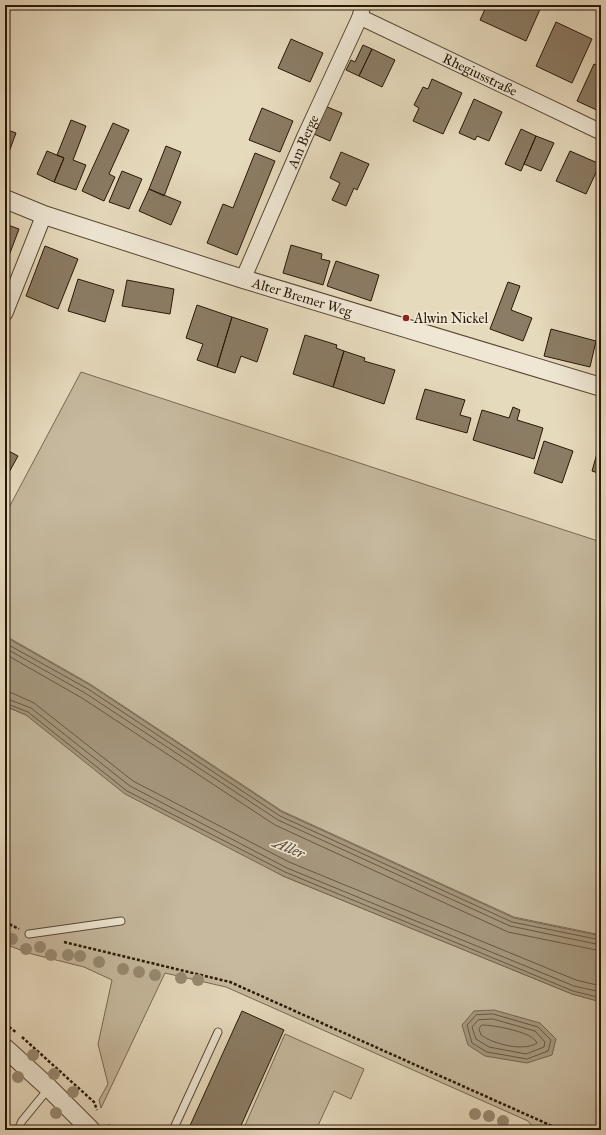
<svg xmlns="http://www.w3.org/2000/svg" width="606" height="1135" font-family="'IM FELL Great Primer',serif">
<style>
.green{fill:#c6b99e;stroke:#786852}
.water{fill:#a6987f;stroke:#74644f}
.lines{fill:none;stroke-linecap:round;stroke-linejoin:round}
.shore{stroke:#685842;stroke-width:1}
.building{fill:#8b7c65;stroke:#291706}
.service-casing{stroke:#584834;stroke-width:9}
.minor-casing{stroke:#584834;stroke-width:17}
.tertiary-casing{stroke:#584834;stroke-width:20}
.path{stroke:#291706;stroke-width:2.5;stroke-dasharray:3 2;stroke-linecap:butt}
.service{stroke:#efe7d4;stroke-width:7}
.minor{stroke:#efe7d4;stroke-width:15}
.tertiary{stroke:#efe7d4;stroke-width:18}
.tree{fill:#988a72}
.poi-dot{fill:#8f2418;stroke:#efe7d4;stroke-width:1.5}
.labels{text-anchor:middle;dominant-baseline:central;stroke-width:3.5;stroke-linejoin:round;paint-order:stroke}
.street-label{font-size:14px;fill:#291706;stroke:#efe7d4}
.poi-label{font-size:14px;fill:#291706;stroke:#efe7d4;text-anchor:start}
.water-label{font-size:15px;font-style:italic;fill:#5b4b36;stroke:#efe7d4}
</style>
<rect width="100%" height="100%" fill="#e6dabd"/>
<filter id="stains"><feTurbulence type="fractalNoise" baseFrequency=".005" numOctaves="4"/><feColorMatrix values="0 0 0 0 .2 0 0 0 0 .09 0 0 0 0 .02 0 0 0 .5 -.17"/></filter>
<radialGradient id="worn" r=".72"><stop offset=".6" stop-color="#630" stop-opacity="0"/><stop offset="1" stop-color="#630" stop-opacity=".3"/></radialGradient>
<path class="green" d="M81,372L601,542V935L514,917L282,811L90,684L11,639L5,637V515Z
M5,706L26,715L283,876L572,994L601,1002V1130H535L528,1121L226,987L165,973L101,1108L99,1100L108,1084L98,1044L112,980L84,967L28,953L5,944Z
M285,1034L364,1069L351,1099L334,1091L316,1130H243Z"/>
<path class="water" d="M5,638L11,640L90,685L282,812L514,918L601,936V1002L572,994L283,876L125,794L26,715L5,706Z
M494,1010L540,1023L556,1039L552,1055L527,1063L485,1056L468,1045L462,1025L474,1011Z"/>
<g class="lines">
<path class="shore" d="M5,643L88,689L280,816L512,922L601,940
M5,648L85,693L278,820L510,926L601,945
M5,654L82,698L275,825L508,932L601,951
M5,692L12,693L34,703L133,781L289,862L576,980L601,986
M5,698L31,708L130,786L287,868L574,986L601,992
M5,703L28,712L127,791L285,872L573,991L601,998
M493,1014L538,1027L551,1040L548,1051L527,1059L487,1052L472,1043L467,1025L476,1015Z
M493,1019L535,1031L545,1042L544,1047L526,1054L489,1047L476,1039L472,1027L478,1020Z
M482,1025C494,1025 533,1032 537,1043C524,1052 493,1044 481,1035L479,1029Z"/>
</g>
<path class="building" d="M487,5H536L541,7L526,41L480,20Z
M556,22L592,39L572,83L536,66Z
M291,39L323,53L310,82L278,68Z
M363,45L372,49L359,76L346,70L351,60L355,62Z
M372,49L395,60L382,87L359,76Z
M594,64L601,67V112L577,101Z
M432,79L462,93L443,134L413,121L419,108L414,105L423,87L428,89Z
M474,99L502,112L489,141L477,136L475,140L459,133Z
M325,106L342,113L330,141L314,134Z
M262,108L293,121L280,152L249,140Z
M71,120L86,126L73,160L86,165L76,190L54,182L64,158L57,155Z
M113,123L129,130L109,174L115,177L104,201L82,191Z
M5,129L16,133L6,160L5,159Z
M521,129L536,136L521,171L505,164Z
M536,136L554,143L541,171L524,164Z
M166,146L181,152L164,196L149,189Z
M47,151L64,158L54,182L37,174Z
M570,151L600,164L586,194L556,181Z
M341,152L369,164L357,190L354,188L346,206L332,200L340,183L330,178Z
M255,153L275,161L237,255L207,243L223,204L233,208Z
M122,171L142,179L129,209L109,202Z
M149,189L181,202L171,225L139,211Z
M5,224L19,229L7,261L5,260Z
M291,245L322,254L321,259L330,261L323,285L283,273Z
M45,246L78,259L58,309L26,296Z
M336,261L379,275L371,301L327,286Z
M78,279L114,290L105,322L68,311Z
M127,280L174,289L170,314L122,306Z
M508,282L520,286L511,310L532,318L523,341L490,329Z
M197,305L232,317L217,367L197,360L203,344L186,338Z
M232,317L268,329L257,362L241,356L235,373L217,367Z
M551,329L596,341L590,367L544,356Z
M305,335L337,345L336,348L344,351L333,387L293,374Z
M344,351L365,358L364,361L395,370L384,404L333,387Z
M425,389L465,400L460,415L471,418L467,433L416,419Z
M513,407L520,410L517,420L543,428L534,459L473,440L482,410L509,418Z
M544,441L573,451L562,483L534,473Z
M600,443H601V474L592,471Z
M5,449L18,456L7,476L5,475Z
M242,1011L284,1030L239,1130H188Z"/>
<g class="lines">
<defs>
<path id="service" d="M29,934L121,921
M18,1130L22,1121L49,1088
M173,1130L218,1032"/>
<g id="minor">
<path id="s1" d="M360,17L601,132"/>
<path id="s2" d="M243,279L305,136L360,17L363,5"/>
<path d="M5,313L44,215"/>
</g>
<g id="tertiary">
<path id="s3" d="M5,199L44,215L243,279L601,387"/>
<path d="M5,1048L49,1088L91,1130"/>
</g>
</defs>
<use href="#service" class="service-casing"/>
<use href="#minor" class="minor-casing"/>
<use href="#tertiary" class="tertiary-casing"/>
<path class="path" d="M5,922L19,929
M64,942L230,982L561,1130
M5,1024L17,1033
M22,1037L94,1102L97,1110
M108,1125L113,1130"/>
<use href="#service" class="service"/>
<use href="#minor" class="minor"/>
<use href="#tertiary" class="tertiary"/>
</g>
<g class="tree">
<circle cx="12" cy="939" r="6"/>
<circle cx="40" cy="947" r="6"/>
<circle cx="26" cy="949" r="6"/>
<circle cx="51" cy="955" r="6"/>
<circle cx="68" cy="955" r="6"/>
<circle cx="80" cy="956" r="6"/>
<circle cx="99" cy="962" r="6"/>
<circle cx="123" cy="969" r="6"/>
<circle cx="139" cy="972" r="6"/>
<circle cx="155" cy="975" r="6"/>
<circle cx="181" cy="978" r="6"/>
<circle cx="198" cy="980" r="6"/>
<circle cx="33" cy="1055" r="6"/>
<circle cx="54" cy="1074" r="6"/>
<circle cx="18" cy="1077" r="6"/>
<circle cx="73" cy="1092" r="6"/>
<circle cx="56" cy="1113" r="6"/>
<circle cx="475" cy="1114" r="6"/>
<circle cx="489" cy="1116" r="6"/>
<circle cx="503" cy="1121" r="6"/>
</g>
<circle class="poi-dot" cx="406" cy="318" r="4"/>
<g class="labels">
<g class="street-label">
<text stroke="none"><textPath href="#s1" startOffset="133">Rhegiusstraße</textPath></text>
<text stroke="none"><textPath href="#s2" startOffset="150">Am Berge</textPath></text>
<text stroke="none"><textPath href="#s3" startOffset="313">Alter Bremer Weg</textPath></text>
</g>
<g class="poi-label">
<text x="414" y="318">Alwin Nickel</text>
</g>
<g class="water-label">
<text transform="translate(289 848) rotate(23)">Aller</text>
</g>
</g>
<rect width="606" height="1135" fill="none" stroke="#e6dabd" stroke-width="20"/>
<rect x="6" y="6" width="594" height="1123" fill="none" stroke="#291706" stroke-width="2"/>
<rect x="10" y="10" width="586" height="1115" fill="none" stroke="#291706"/>
<rect width="100%" height="100%" filter="url(#stains)"/>
<rect width="100%" height="100%" fill="url(#worn)"/>
</svg>
